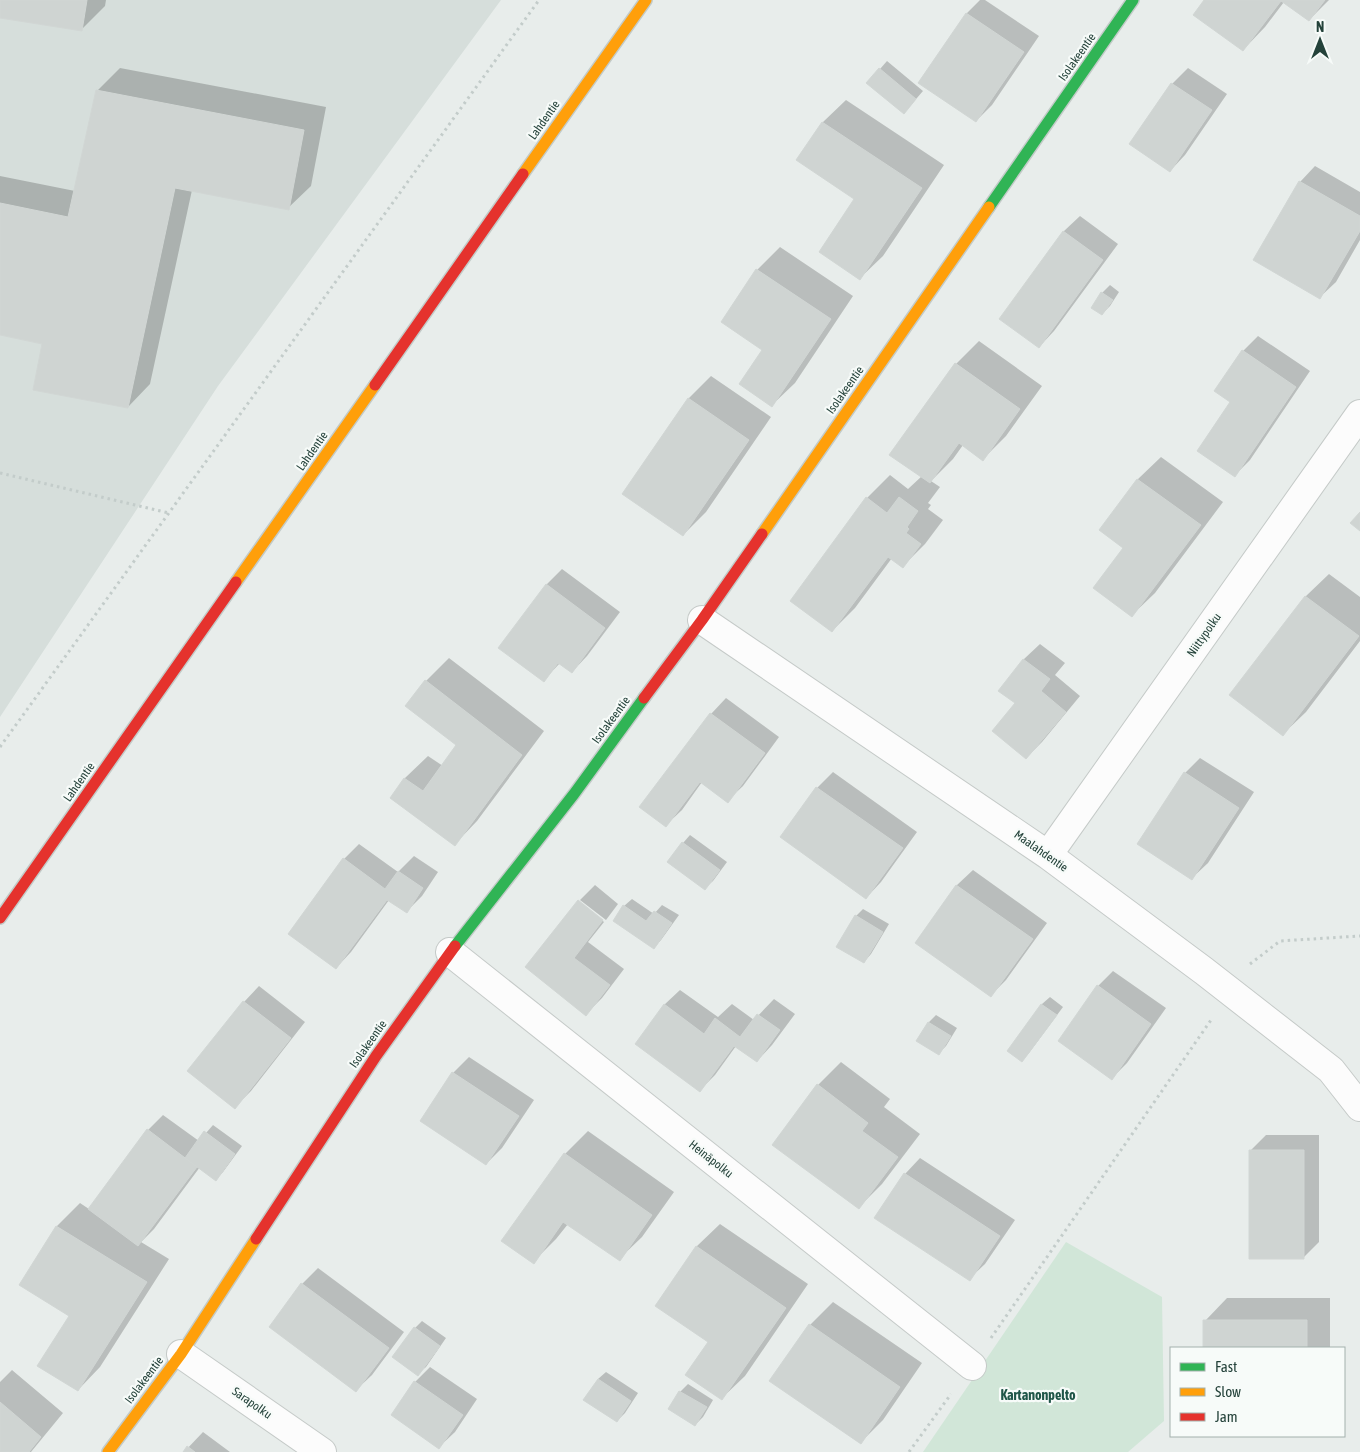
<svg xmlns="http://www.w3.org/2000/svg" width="1360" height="1452" font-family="'Asap Condensed',sans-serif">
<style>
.built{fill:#d6dedb}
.green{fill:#d1e6d8}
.shadow{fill:#0003}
.building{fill:#cfd4d2;stroke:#d1d6d4}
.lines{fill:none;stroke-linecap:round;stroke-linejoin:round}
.street-casing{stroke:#c5cac8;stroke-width:30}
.fast-casing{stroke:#c3cbc8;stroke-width:14}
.slow-casing{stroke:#c3cbc8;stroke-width:14}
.jam-casing{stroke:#c3cbc8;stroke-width:14}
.path{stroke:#c3ccca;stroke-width:3;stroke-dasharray:2.5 4;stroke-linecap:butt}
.street{stroke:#fcfcfc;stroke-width:28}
.fast{stroke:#30b455;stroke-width:11}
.slow{stroke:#ff9f0a;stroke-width:11}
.jam{stroke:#e5322d;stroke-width:11}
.labels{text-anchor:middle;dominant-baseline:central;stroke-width:4.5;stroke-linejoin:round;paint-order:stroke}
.street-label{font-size:12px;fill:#24423a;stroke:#f7fbf9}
.neighbourhood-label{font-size:14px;font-weight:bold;fill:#1f5548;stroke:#f7fbf9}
</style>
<rect width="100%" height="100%" fill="#e8edeb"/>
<path class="built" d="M0,0H501L218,386L0,717Z"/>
<path class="green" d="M1066,1242L1162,1297L1164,1421L1128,1452H923Z"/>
<path class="shadow" d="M0,0H106L105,6L82,29L0,17Z
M980,0H985L1039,36L992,105L976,121L920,83L967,13Z
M1206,0H1329L1309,20L1284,2L1265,27L1243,50Z
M887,61L923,91L904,113L880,69Z
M120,68L326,107L311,186L288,208L192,190L150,384L128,407L43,343L0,334V176L75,191L97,91Z
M1188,68L1227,94L1185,155L1170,171L1131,144L1172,84Z
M846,100L944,165L883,256L860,278L856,199L798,160L823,122Z
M1315,166L1360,192V240L1336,282L1320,297L1300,182Z
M1080,216L1118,244L1054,331L1039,347L1001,319L1064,231Z
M780,247L853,296L795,383L772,405L764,349L757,270Z
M1110,285L1119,292L1110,306L1102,314V293Z
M1258,336L1310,371L1250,460L1235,475L1232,401L1243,351Z
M979,341L1042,386L1006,436L983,459L963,445L953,459L931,481L940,487L928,503L931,505L928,509L943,520L925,544L902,567L892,558L855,608L832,631L867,498L890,475L908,489L922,476L956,364Z
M711,376L771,417L706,512L683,535L688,399Z
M1161,457L1223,502L1155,593L1132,615L1125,547L1101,530L1138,479Z
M562,569L620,612L587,656L572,672L560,663L544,680L500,648L547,584Z
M1329,574L1360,597V641L1306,712L1283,734L1231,694L1306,596Z
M1040,644L1065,663L1055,675L1080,696L1042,742L1026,758L1016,703L1000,690L1024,659Z
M449,658L544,731L477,821L455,844L391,798L405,778L428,756L443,766L458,745L426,681Z
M726,698L779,737L743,786L727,801L702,782L682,810L666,825L641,807L711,714Z
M1200,758L1254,792L1208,863L1192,878L1185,773Z
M833,772L917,832L881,882L866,898L782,837L817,788Z
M690,835L727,862L713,881L705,888L669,862L683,843Z
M359,844L398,872L414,856L438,872L422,896L407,911L389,900L351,952L336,968L344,859Z
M973,870L1047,923L1006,980L991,995L916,942L957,885Z
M595,885L618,904L606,920L580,900Z
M632,899L654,914L662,905L679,915L661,940L654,948L624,906Z
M579,901V902L604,922L588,942L624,969L602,998L586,1014L527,967Z
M863,909L889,924L871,954L864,962L856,916Z
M1113,971L1166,1008L1127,1063L1112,1078L1098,986Z
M259,986L305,1022L251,1091L235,1107L244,1002Z
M680,990L718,1017L732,1004L754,1020L774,999L795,1014L772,1045L757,1061L736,1046L715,1075L700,1090L664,1005Z
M1050,997L1063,1007L1029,1053L1022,1061L1008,1051L1042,1004Z
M936,1015L957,1028L946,1046L939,1053L918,1041L929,1022Z
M469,1057L534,1100L502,1148L486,1164L421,1121L453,1073Z
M841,1062L890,1099L884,1107L920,1134L882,1184L859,1207L818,1085Z
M163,1115L199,1141L213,1125L242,1146L223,1172L216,1179L200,1167L154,1229L141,1242L169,1259L100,1367L78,1390L71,1315L21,1285L57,1226L80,1203L89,1209L148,1130Z
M588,1131L674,1192L642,1237L619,1259L568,1224L556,1239L533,1262L565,1154Z
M1266,1135H1319V1242L1303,1258L1251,1150Z
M920,1158L1015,1220L985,1264L969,1279L905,1174Z
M720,1224L808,1284L745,1376L722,1398L710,1342L656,1305L697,1246Z
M318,1268L404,1332L372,1375L356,1390L271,1327L302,1284Z
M1227,1298H1330V1348H1205V1321Z
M833,1302L922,1363L883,1420L860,1443L771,1380L810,1325Z
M422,1321L446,1338L426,1367L418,1374L415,1328Z
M430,1367L477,1399L455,1432L439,1447L415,1382Z
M12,1370L63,1413L31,1452H0V1382Z
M606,1372L638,1393L625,1413L617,1421L598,1379Z
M688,1384L713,1400L703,1417L695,1425L670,1408L680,1392Z
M203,1432L230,1452H184Z"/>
<path class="building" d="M0,0H87L82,31L0,18Z
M1204,0H1325L1309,21L1281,1L1243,51L1193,15Z
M966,13L1024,52L976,122L918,83Z
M879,68L916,99L904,114L866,83Z
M1171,83L1212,110L1170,172L1129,144Z
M96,90L304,130L289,210L175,188L128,408L33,390L42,344L0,335V203L68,217Z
M822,122L922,188L860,280L819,252L854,199L796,160Z
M1299,181L1360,216V231L1320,299L1253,260Z
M1063,231L1103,260L1039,348L999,319Z
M756,269L831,319L772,407L739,384L762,350L721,322Z
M1101,292L1113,300L1102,315L1091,308Z
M1242,350L1296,387L1235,477L1197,451L1230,402L1214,391Z
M955,363L1020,409L983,461L959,443L930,483L889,455Z
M688,398L749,440L683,536L622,494Z
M1137,479L1201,525L1132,617L1093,588L1123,548L1099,530Z
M866,497L887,513L899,497L918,511L907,527L909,529L906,533L921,544L903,568L888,557L832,632L790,601Z
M1360,512V531L1350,523Z
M546,584L605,628L572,673L558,663L544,682L498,648Z
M1305,596L1359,636L1283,736L1229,695Z
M1023,659L1050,679L1041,691L1066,712L1026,759L992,731L1015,703L998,691Z
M425,680L522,755L455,846L390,798L404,778L423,791L456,745L405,706Z
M710,713L765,753L728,803L700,782L666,827L639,807Z
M1184,772L1239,808L1192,880L1137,844Z
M816,787L903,848L866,899L780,837Z
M682,842L720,870L705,890L667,862Z
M343,858L385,889L398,871L423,888L407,913L387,900L336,969L288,934Z
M956,885L1033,939L991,997L915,943Z
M578,900L603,920L574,958L610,985L586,1016L525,967Z
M623,905L646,921L654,911L672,923L654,949L613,921Z
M855,915L883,932L864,963L836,947Z
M1097,985L1151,1024L1112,1080L1058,1041Z
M243,1001L291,1038L235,1109L187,1071Z
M664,1004L704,1034L715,1018L740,1037L757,1014L780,1030L757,1062L734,1046L700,1092L635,1044Z
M1041,1004L1057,1015L1022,1062L1007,1051Z
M928,1022L951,1036L939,1055L916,1041Z
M452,1072L519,1116L486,1165L420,1121Z
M817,1084L868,1123L862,1131L898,1157L859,1209L772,1145Z
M147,1129L197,1167L138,1246L88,1209Z
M204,1131L235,1154L216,1181L185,1158Z
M1249,1150H1304V1259H1249Z
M564,1153L652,1215L620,1261L563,1222L534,1264L501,1241Z
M904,1173L1000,1236L970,1281L874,1218Z
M56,1226L147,1282L78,1391L37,1366L69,1316L19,1285Z
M696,1246L786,1308L722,1400L685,1375L708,1342L655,1306Z
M301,1283L389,1348L356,1392L269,1327Z
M1203,1320H1307V1348H1203Z
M809,1324L900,1387L861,1444L769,1381Z
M414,1327L440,1346L418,1376L392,1357Z
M598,1379L631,1401L617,1422L583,1400Z
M414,1381L463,1415L439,1449L391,1415Z
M679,1391L707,1407L695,1426L668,1409Z
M0,1402L41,1437L29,1452H0Z
M187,1446L195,1452H183Z"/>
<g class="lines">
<defs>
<path id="street" d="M702,620L1048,855L1204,971L1331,1070L1360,1107
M1048,855L1360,414
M450,952L972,1366
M181,1354L322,1452"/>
<path id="fast" d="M989,207L1133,0
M455,946L574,794L644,698"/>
<path id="slow" d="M523,174L646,0
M762,534L989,207
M236,582L375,385
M108,1452L181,1354L256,1239"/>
<path id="jam" d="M375,385L523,174
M644,698L702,620L762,534
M0,918L236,582
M256,1239L376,1056L455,946"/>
</defs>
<use href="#street" class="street-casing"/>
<use href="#fast" class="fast-casing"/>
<use href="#slow" class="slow-casing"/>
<use href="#jam" class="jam-casing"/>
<path class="path" d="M0,473L169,513
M0,747L539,0
M1250,964L1280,941L1360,936
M991,1338L1211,1020
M909,1452L951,1394"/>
<use href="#street" class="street"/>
<use href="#fast" class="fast"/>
<use href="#slow" class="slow"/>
<use href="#jam" class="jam"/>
</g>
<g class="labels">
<g class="street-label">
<text transform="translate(1077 57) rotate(-55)">Isolakeentie</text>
<text transform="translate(544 120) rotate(-55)">Lahdentie</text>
<text transform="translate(845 390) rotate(-55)">Isolakeentie</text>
<text transform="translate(312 451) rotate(-55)">Lahdentie</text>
<text transform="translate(1204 635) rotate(-55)">Niittypolku</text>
<text transform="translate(611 720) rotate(-54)">Isolakeentie</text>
<text transform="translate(79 782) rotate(-55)">Lahdentie</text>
<text transform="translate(1041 851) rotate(35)">Maalahdentie</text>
<text transform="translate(368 1044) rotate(-55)">Isolakeentie</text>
<text transform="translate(711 1159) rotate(38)">Heinäpolku</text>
<text transform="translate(144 1380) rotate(-53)">Isolakeentie</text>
<text transform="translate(252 1403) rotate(35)">Sarapolku</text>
</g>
<g class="neighbourhood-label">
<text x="1038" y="1395">Kartanonpelto</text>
</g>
</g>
<rect x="1170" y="1347" width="175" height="90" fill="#f7fbf9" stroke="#a3b1ad"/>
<rect x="1180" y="1363" width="25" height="8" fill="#30b455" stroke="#a3b1ad"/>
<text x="1215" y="1372" font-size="15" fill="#24423a">Fast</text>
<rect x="1180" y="1388" width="25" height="8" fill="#ff9f0a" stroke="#a3b1ad"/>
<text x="1215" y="1397" font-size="15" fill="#24423a">Slow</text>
<rect x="1180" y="1413" width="25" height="8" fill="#e5322d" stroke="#a3b1ad"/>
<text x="1215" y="1422" font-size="15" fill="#24423a">Jam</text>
<g transform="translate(1320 40)" stroke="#f7fbf9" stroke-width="4" paint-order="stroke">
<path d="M0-4L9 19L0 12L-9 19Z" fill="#24423a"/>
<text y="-8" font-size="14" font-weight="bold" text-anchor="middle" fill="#24423a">N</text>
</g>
</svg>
